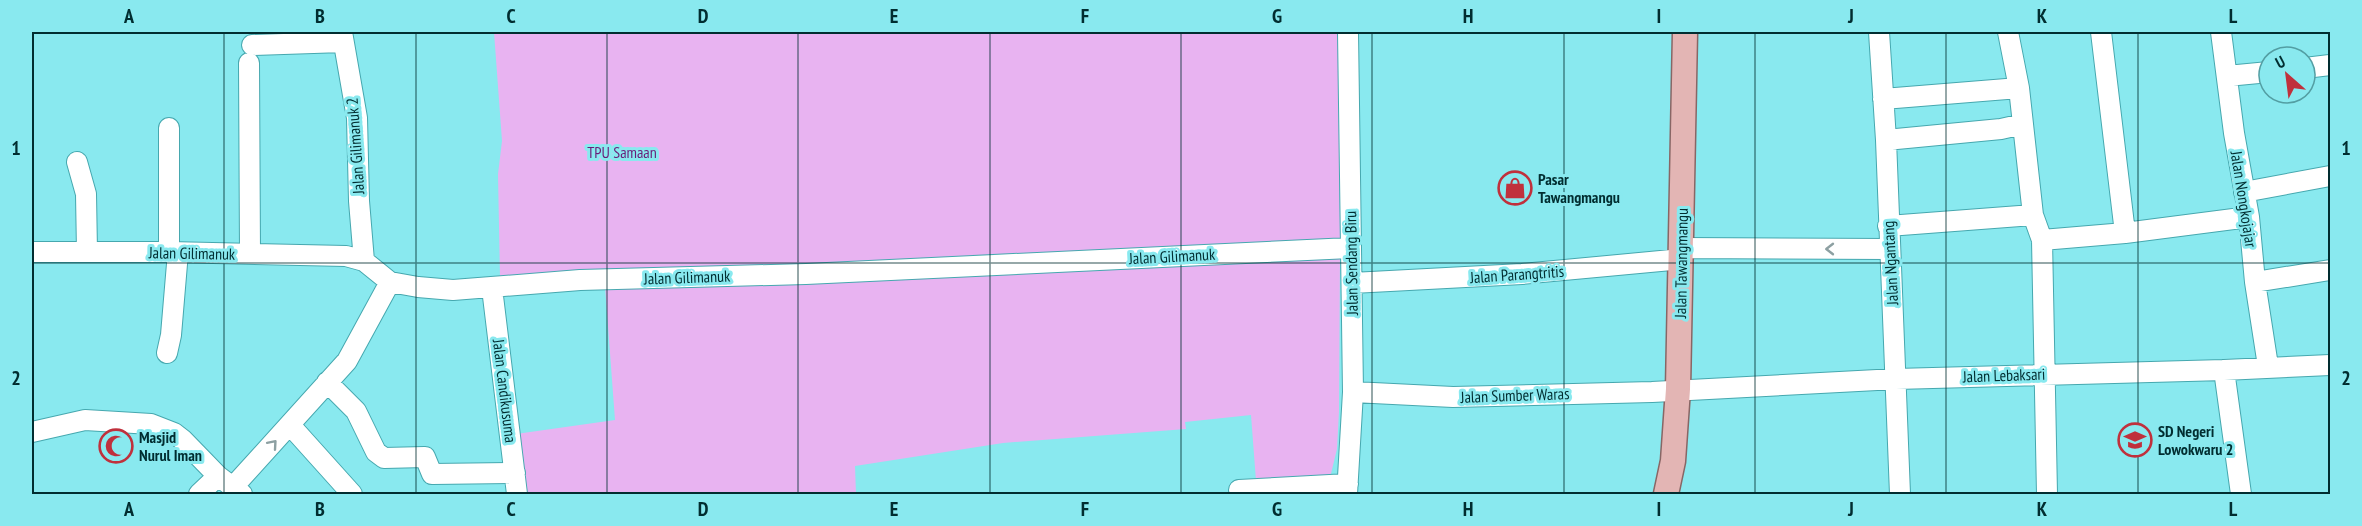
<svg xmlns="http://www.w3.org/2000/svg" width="2362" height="526" font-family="'PT Sans Narrow',sans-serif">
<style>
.green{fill:#e8b3f1}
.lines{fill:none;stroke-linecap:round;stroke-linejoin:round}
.minor-casing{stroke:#46a8af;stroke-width:22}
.major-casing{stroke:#886665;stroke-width:27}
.minor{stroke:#fff;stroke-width:20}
.major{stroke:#e3b5b4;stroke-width:24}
.oneway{stroke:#8da0a2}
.grid{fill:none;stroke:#012d30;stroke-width:1.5;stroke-opacity:0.55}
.labels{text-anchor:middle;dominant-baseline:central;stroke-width:6;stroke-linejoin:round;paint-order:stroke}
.street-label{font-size:16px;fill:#012d30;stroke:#89e9ef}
.park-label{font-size:16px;fill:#6a1c78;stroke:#89e9ef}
.poi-label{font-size:16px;font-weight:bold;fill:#012d30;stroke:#89e9ef;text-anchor:start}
.neatline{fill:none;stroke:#012d30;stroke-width:2}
.grid-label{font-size:20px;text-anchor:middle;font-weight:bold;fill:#012d30}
</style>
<rect width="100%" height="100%" fill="#89e9ef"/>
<path class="green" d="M494,32H1338L1340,241L500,278L498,174L502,141Z
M1340,255L1339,412L1337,449L1326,494H1257L1251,415L1185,422L1186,429L1003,443L855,466L856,494H524L516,434L615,420L605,286Z"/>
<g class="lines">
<defs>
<path id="minor" d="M342,32L357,118L359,201L364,261
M1879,32L1886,140L1900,494
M2008,32L2019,88L2033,215L2042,240L2125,233L2249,217
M2101,32L2125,233
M2221,32L2234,133L2249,217L2255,282L2268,366
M252,45L343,42
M249,63L250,254
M2305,68L2330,65
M2227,76L2269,72
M1883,99L2019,88
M1886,140L2001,129L2023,124
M77,162L86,194L87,252
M2244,192L2330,176
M1888,226L2033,215
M2042,240L2047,494
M1681,248L1889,249
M32,252H169L346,256L364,261L390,282L418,287L453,290L580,280L806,274L1350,248
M169,252V128
M2255,282L2330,270
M1352,283L1522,274L1682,259
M492,288L517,494
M167,353L171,335L178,252
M2224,370L2241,494
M327,382L356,411L376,452L384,458L425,457L432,474L515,473
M1353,392L1453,397L1652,392L1896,379L2224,370L2330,365
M290,425L352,494
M32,432L85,420L151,424L174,433L183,440L218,476L242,494
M233,487L347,361L390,282
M1239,490L1348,484
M199,494L218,476
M1347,494L1353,392L1348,32"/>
<path id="major" d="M1666,494L1673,461L1678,389L1685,32"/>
</defs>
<use href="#minor" class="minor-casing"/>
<use href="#major" class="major-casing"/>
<use href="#minor" class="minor"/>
<use href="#major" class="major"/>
</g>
<defs><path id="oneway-chevron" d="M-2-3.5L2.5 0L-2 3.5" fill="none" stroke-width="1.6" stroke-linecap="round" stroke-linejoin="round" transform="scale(1.5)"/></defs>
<g class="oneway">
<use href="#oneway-chevron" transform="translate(1830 249) rotate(-180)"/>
<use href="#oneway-chevron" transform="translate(273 444) rotate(-49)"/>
</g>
<path class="grid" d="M224,32V494M416,32V494M607,32V494M798,32V494M990,32V494M1181,32V494M1372,32V494M1564,32V494M1755,32V494M1946,32V494M2138,32V494M32,263H2330"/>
<defs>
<symbol id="shop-ring" viewBox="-11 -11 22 22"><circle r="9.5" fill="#89e9ef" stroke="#c0303c" stroke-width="1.5"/><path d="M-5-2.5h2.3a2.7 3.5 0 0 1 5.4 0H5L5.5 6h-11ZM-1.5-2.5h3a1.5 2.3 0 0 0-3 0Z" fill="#c0303c"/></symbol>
<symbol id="school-ring" viewBox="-11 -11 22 22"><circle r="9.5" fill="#89e9ef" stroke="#c0303c" stroke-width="1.5"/><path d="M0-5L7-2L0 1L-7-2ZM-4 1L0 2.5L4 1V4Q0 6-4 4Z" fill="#c0303c"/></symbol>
<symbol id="mosque-ring" viewBox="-11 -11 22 22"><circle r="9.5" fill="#89e9ef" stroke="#c0303c" stroke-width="1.5"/><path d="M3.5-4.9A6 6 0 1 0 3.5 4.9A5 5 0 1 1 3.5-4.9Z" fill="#c0303c"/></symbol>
</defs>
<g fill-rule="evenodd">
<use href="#shop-ring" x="1496" y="169" width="38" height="38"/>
<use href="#school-ring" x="2116" y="421" width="38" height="38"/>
<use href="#mosque-ring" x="97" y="427" width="38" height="38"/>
</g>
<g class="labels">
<g class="street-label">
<text transform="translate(355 146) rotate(-94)">Jalan Gilimanuk 2</text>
<text transform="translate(2244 199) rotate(81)">Jalan Nongkojajar</text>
<text transform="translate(192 253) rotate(1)">Jalan Gilimanuk</text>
<text transform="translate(1172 256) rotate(-3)">Jalan Gilimanuk</text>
<text transform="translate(1351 263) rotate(-91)">Jalan Sendang Biru</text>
<text transform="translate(1681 263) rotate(-89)">Jalan Tawangmangu</text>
<text transform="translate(1890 263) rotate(-93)">Jalan Ngantang</text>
<text transform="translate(1517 274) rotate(-4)">Jalan Parangtritis</text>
<text transform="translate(687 277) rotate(-2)">Jalan Gilimanuk</text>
<text transform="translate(2004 375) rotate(-2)">Jalan Lebaksari</text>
<text transform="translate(505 391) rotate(83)">Jalan Candikusuma</text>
<text transform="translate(1515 395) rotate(-2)">Jalan Sumber Waras</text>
</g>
<g class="park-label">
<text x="622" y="152">TPU Samaan</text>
</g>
<g class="poi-label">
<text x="1538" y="179">Pasar<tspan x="1538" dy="18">Tawangmangu</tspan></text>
<text x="2158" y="431">SD Negeri<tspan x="2158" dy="18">Lowokwaru 2</tspan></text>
<text x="139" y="437">Masjid<tspan x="139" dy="18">Nurul Iman</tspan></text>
</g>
</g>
<rect width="2362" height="526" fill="none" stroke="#89e9ef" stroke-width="66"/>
<g transform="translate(2287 75) rotate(332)"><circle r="28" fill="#89e9ef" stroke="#539ea3" stroke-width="1.5"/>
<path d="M0-4.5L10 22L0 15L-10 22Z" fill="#c0303c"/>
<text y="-9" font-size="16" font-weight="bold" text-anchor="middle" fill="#012d30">U</text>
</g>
<rect x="33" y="33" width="2296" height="460" class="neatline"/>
<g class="grid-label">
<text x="129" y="23">A</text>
<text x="320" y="23">B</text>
<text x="511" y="23">C</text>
<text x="703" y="23">D</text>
<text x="894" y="23">E</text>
<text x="1085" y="23">F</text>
<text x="1277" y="23">G</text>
<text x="1468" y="23">H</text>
<text x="1659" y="23">I</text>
<text x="1851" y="23">J</text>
<text x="2042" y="23">K</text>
<text x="2233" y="23">L</text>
<text x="16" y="155">1</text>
<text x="2346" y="155">1</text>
<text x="16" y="385">2</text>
<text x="2346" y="385">2</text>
<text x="129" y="516">A</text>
<text x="320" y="516">B</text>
<text x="511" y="516">C</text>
<text x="703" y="516">D</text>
<text x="894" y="516">E</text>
<text x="1085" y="516">F</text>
<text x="1277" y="516">G</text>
<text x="1468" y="516">H</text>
<text x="1659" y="516">I</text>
<text x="1851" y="516">J</text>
<text x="2042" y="516">K</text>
<text x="2233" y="516">L</text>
</g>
</svg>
